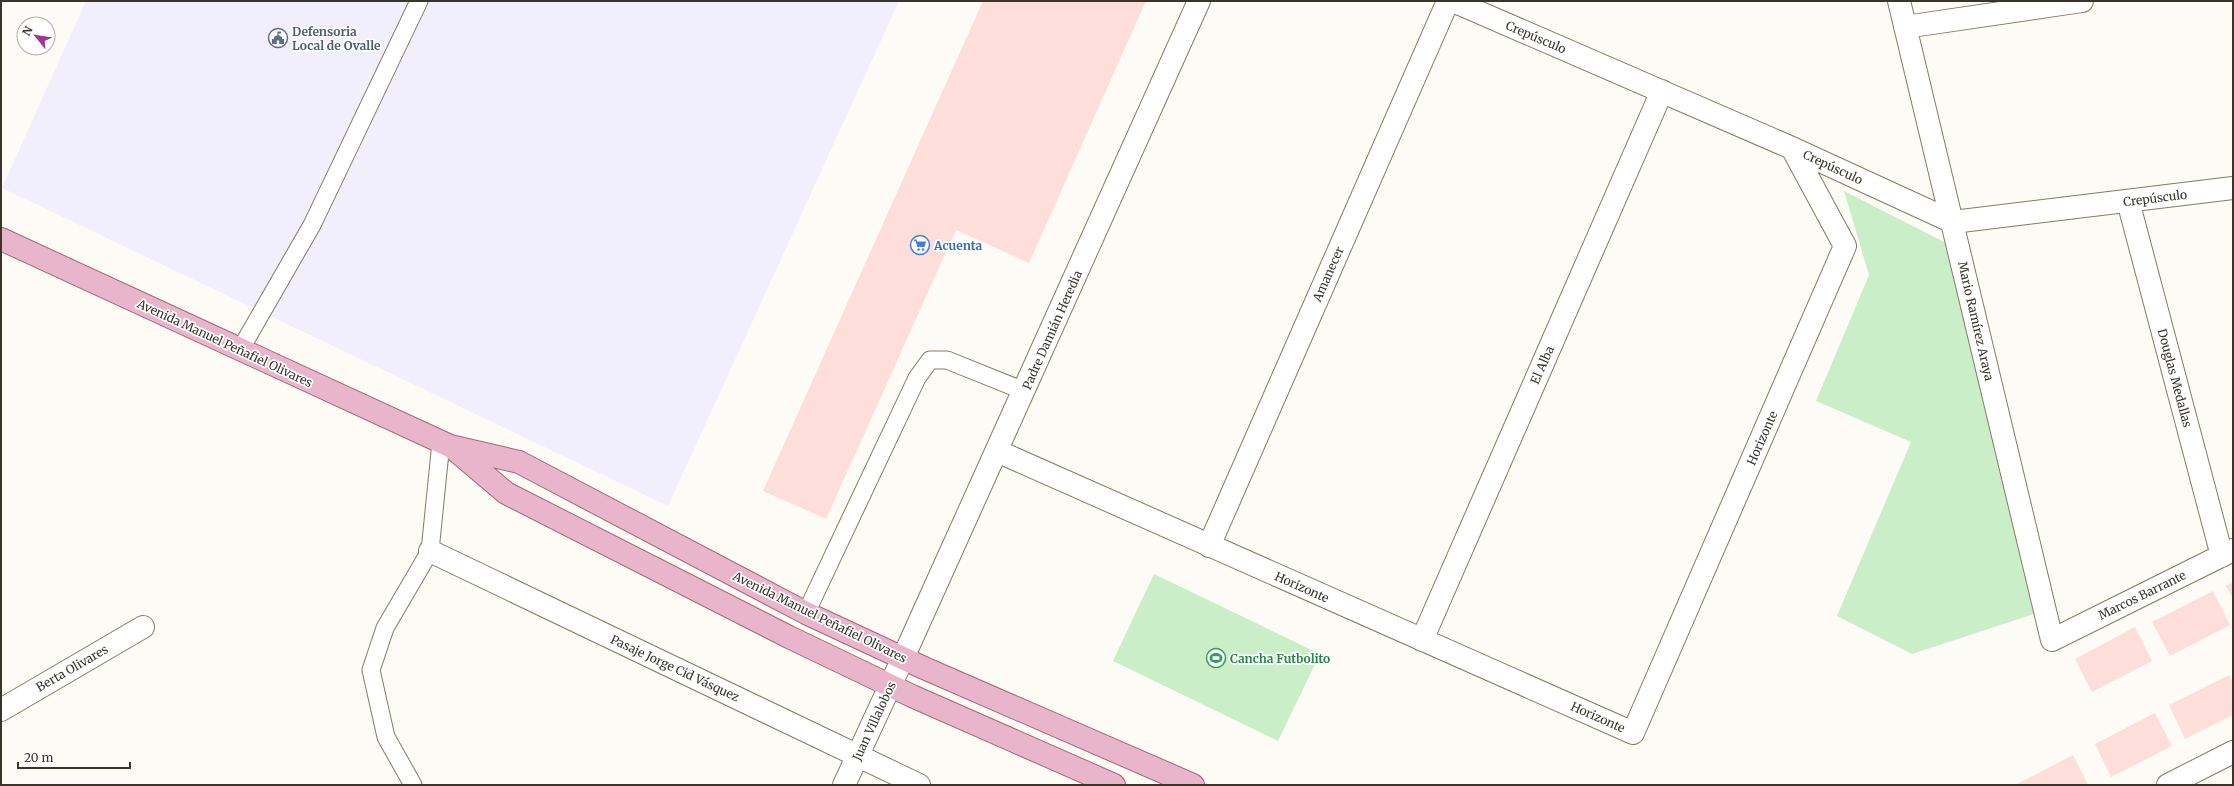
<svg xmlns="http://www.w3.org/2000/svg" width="2234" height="786" font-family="Merriweather,serif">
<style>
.industrial{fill:#f2effc}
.green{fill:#caeec7}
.building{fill:#fddeda}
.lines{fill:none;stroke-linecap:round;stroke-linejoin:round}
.service-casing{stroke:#857a64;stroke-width:19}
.minor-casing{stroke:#857a64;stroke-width:24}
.tertiary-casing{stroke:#857a64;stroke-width:24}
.primary-casing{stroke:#a2687b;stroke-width:24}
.service{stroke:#fff;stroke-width:17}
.minor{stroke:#fff;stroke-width:22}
.tertiary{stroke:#fff;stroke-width:22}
.primary{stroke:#e9b5ca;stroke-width:22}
.labels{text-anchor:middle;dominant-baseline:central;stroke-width:3.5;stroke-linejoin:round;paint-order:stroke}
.service-label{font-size:12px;font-weight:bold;fill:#4e5e75;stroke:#fff;text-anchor:start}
.street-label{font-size:12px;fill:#39352b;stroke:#fff}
.shop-label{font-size:12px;font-weight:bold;fill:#366cbe;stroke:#fff;text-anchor:start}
.leisure-label{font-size:12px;font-weight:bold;fill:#27864d;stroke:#fff;text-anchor:start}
</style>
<rect width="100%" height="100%" fill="#fdfbf6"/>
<path class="industrial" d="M86,1H899L668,506L2,188Z"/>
<path class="green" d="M1844,191L1952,246L2034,614L1912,654L1837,616L1911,442L1816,401L1869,275Z
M1154,574L1320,654L1278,741L1113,661Z"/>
<path class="building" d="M983,1H1146L1029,263L956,230L826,519L763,491Z
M2233,582V599L2226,586Z
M2213,591L2230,625L2170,656L2152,622Z
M2135,627L2152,661L2092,692L2075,659Z
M2229,675L2233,683V715L2185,739L2169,705Z
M2155,713L2172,746L2111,777L2095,744Z
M2073,755L2088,785H2015Z"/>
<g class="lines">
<defs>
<path id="service" d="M240,350L312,225L419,1
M806,613L917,378L930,360H947L1024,391
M413,785L386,737L371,670L385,628L430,551L441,442"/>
<path id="minor" d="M1453,1L1792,148L1953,222L2233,188
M1899,1L2052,640L2233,550
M1905,27L2082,1
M2128,201L2222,556
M997,451L1633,733L1845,246L1792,148
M1209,546L1448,1
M430,551L919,785
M1422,640L1662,91
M1,710L143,627
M844,785L903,658
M2168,785L2233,752"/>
<path id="tertiary" d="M903,658L1199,1"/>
<path id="primary" d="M1,239L450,446L519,462L806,613L924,668L1193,785
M453,448L506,493L789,637L912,696L1114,785"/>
</defs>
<use href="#service" class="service-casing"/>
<use href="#minor" class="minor-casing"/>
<use href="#tertiary" class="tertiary-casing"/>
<use href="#primary" class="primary-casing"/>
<use href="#service" class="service"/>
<use href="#minor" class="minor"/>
<use href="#tertiary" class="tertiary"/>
<use href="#primary" class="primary"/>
</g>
<defs>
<symbol id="civic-ring" viewBox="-11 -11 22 22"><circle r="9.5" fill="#fff" stroke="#5c6f8a" stroke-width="1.5"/><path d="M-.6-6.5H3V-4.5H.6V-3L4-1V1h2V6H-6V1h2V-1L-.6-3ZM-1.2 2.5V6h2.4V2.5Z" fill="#5c6f8a"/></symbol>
<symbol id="supermarket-ring" viewBox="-11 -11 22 22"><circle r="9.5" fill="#fff" stroke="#3f7fe0" stroke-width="1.5"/><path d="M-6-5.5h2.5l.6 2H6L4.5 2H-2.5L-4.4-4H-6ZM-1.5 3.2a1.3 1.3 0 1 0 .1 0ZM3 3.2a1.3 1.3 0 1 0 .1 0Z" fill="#3f7fe0"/></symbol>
<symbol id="stadium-ring" viewBox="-11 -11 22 22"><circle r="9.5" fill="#fff" stroke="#2e9e5b" stroke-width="1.5"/><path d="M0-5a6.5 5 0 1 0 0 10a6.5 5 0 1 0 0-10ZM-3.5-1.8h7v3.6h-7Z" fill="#2e9e5b"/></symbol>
</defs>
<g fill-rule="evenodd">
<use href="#civic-ring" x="267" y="27" width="22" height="22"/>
<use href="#supermarket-ring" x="909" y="234" width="22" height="22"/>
<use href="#stadium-ring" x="1205" y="647" width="22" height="22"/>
</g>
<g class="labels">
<g class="service-label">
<text x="292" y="31">Defensoria<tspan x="292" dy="14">Local de Ovalle</tspan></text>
</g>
<g class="street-label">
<text transform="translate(1536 37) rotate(23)">Crepúsculo</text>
<text transform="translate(1833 167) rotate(25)">Crepúsculo</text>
<text transform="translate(2155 198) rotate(-7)">Crepúsculo</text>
<text transform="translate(1328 274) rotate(-66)">Amanecer</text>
<text transform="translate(1976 321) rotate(77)">Mario Ramírez Araya</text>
<text transform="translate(1052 330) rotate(-66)">Padre Damián Heredia</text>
<text transform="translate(225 343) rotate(25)">Avenida Manuel Peñafiel Olivares</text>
<text transform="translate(1542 365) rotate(-66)">El Alba</text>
<text transform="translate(2175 378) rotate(75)">Douglas Medallas</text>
<text transform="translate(1762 438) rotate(-66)">Horizonte</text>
<text transform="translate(1302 587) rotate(24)">Horizonte</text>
<text transform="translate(2142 595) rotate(-26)">Marcos Barrante</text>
<text transform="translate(820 617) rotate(26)">Avenida Manuel Peñafiel Olivares</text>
<text transform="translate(72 668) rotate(-30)">Berta Olivares</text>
<text transform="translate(675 668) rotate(25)">Pasaje Jorge Cid Vásquez</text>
<text transform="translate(1598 717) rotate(24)">Horizonte</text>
<text transform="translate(874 721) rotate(-65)">Juan Villalobos</text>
</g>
<g class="shop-label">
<text x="934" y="245">Acuenta</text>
</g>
<g class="leisure-label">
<text x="1230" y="658">Cancha Futbolito</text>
</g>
</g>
<rect width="2234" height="786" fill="none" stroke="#39352b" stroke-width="4"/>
<g transform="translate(36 36) rotate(300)"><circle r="19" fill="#ffffff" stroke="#b0aeaa"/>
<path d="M0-3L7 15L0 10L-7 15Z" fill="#a03494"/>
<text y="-6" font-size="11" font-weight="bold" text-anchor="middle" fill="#39352b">N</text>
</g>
<path d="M18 762v6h112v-6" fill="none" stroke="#39352b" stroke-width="2"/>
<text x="24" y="762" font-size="12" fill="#39352b" stroke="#ffffff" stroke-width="3" paint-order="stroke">20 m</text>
</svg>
